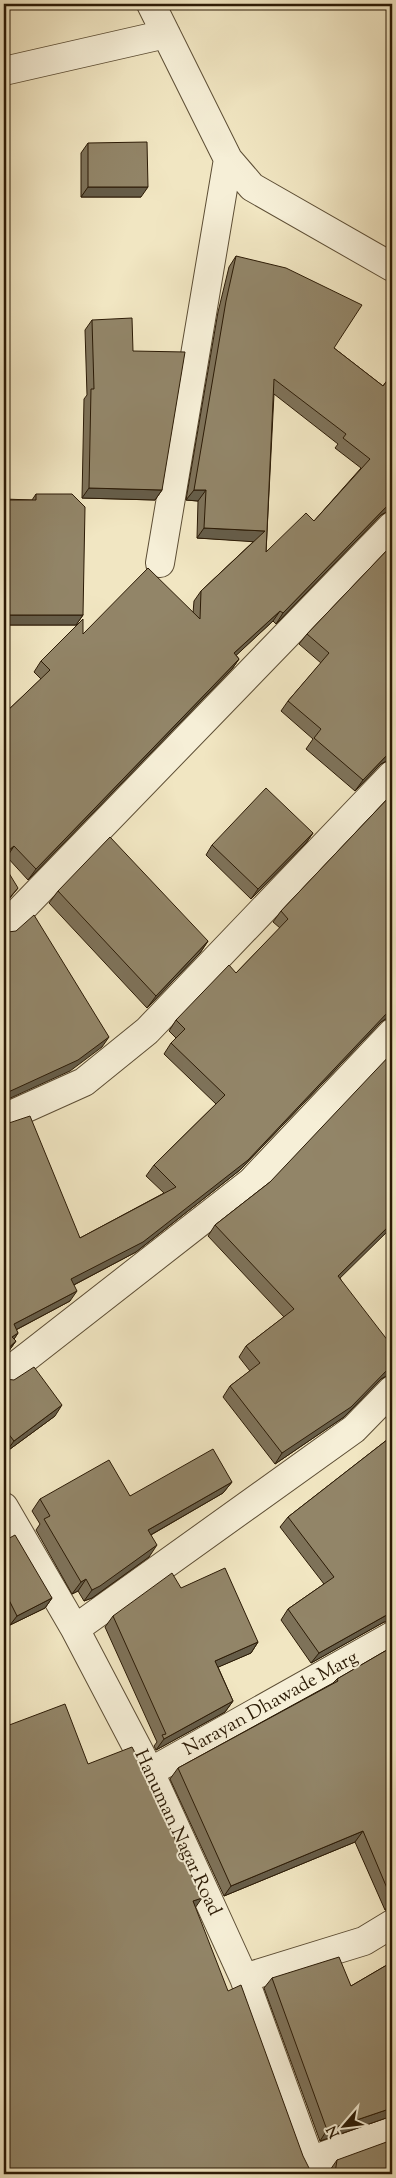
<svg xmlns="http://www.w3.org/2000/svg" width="396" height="2178" font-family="'Sorts Mill Goudy',serif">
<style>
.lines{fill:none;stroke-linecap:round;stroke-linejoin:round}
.minor-casing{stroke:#5d4e35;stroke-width:30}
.minor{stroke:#f6efd7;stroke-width:28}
.wall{fill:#7e7259;stroke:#2c1b06;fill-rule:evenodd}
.shaded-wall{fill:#665d49;stroke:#2c1b06}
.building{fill:#928568;stroke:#2c1b06;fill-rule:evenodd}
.labels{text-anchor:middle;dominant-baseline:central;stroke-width:4;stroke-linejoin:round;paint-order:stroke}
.street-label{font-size:19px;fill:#2c1b06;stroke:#f6efd7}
</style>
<rect width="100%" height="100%" fill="#f1e6c2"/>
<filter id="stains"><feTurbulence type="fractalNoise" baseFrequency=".004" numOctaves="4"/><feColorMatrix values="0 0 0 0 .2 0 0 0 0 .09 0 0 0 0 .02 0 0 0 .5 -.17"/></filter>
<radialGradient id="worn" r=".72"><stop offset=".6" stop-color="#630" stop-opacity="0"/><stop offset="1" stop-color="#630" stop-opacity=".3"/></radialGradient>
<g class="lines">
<defs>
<path id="minor" d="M151,4L228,159L252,187L392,267
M4,71L166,34
M160,563L228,159
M4,927L392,526
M4,1118L84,1082L147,1031L392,775
M4,1375L251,1182L392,1033
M4,1507L75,1629L150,1772L244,1978L315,2174
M75,1629L354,1429L392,1390
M150,1772L392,1636
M244,1978L364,1941L392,1924
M310,2161L392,2131"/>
</defs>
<use href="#minor" class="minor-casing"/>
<use href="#minor" class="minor"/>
</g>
<path class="wall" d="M88,143L141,197H81V153Z
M236,256L334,348L383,386L392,374V511H388L381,515L276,624L273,621L236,655L239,659L232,669L28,880L7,857L4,859V714L41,679L34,672L41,661L83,634L193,613L194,601L201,591L254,541L197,538L198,501L186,500L218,312L229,267ZM274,394L338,444L335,448L361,468L314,521L266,552Z
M92,320L133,351L162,490L155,500L82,498L84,399L87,395L85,330Z
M36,494L83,615L76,625H4V499L32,500Z
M392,545L388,760L381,764L355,791L306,749L313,739L281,711L288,701L321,663L299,644L307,634Z
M392,794V1018H387L381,1022L240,1170L136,1252L74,1285L70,1301L16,1330L18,1333L14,1339L16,1341L8,1352L4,1356V1121L80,1238L164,1193L146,1176L154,1165L216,1104L164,1054L171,1043L176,1038L169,1031L176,1020L236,973L280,928L273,922L281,911Z
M313,833L306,843L251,899L206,855L212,845Z
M58,891L208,941L200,953L147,1008L49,903Z
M270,1182L340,1278L388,1375L381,1379L344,1417L275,1464L223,1397L230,1386L250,1371L239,1357L246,1346L284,1317L208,1236L215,1225Z
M4,1378L55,1416L6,1452L4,1448Z
M392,1436V1621L384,1622L311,1663L281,1620L288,1609L324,1584L280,1527L288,1517Z
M232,1482L223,1493L151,1535L149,1557L92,1598L84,1601L78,1591L72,1594L36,1530L40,1524L32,1511L40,1499L130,1496Z
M4,1541L52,1598L45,1608L10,1625L4,1613Z
M181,1588L258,1642L251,1653L218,1667L233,1701L225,1712L156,1750L154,1746L157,1742L105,1627L113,1616Z
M392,1647V1909L385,1910L355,1842L224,1896L170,1779L178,1768L333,1683L337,1679Z
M392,1962V2116L320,2141L264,1988L272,1978L351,1986Z
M337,2160L392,2174H329L330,2170Z"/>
<path class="shaded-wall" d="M88,187H148L141,197H81Z
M89,488L162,490L155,500L82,498Z
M194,490H206L198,501L186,500Z
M392,502V511H388L381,515L276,624L283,613L388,505Z
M204,528L265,531L257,542L197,538Z
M280,611L273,621L227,664L234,653Z
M4,615H83L76,625H4Z
M239,659L232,669L28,880L36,869Z
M392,751V760H388L381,764L355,791L363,780L388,754Z
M313,833L306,843L251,899L258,889Z
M14,846L7,857L4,859V854Z
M18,888L10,898L4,906V904Z
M208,941L200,953L147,1008L156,996Z
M392,1009V1018H387L381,1022L240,1170L136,1252L64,1290L71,1279L388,1012Z
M109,1037L102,1047L70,1071L4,1101V1094Z
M392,1223V1227L331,1287L338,1276Z
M77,1291L70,1301L6,1335L14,1324Z
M18,1333L11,1344L12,1337Z
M16,1341L8,1352L4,1356V1352Z
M392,1366V1376L388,1375L381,1379L344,1417L275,1464L282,1453L389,1368Z
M62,1405L55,1416L6,1452L14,1441Z
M232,1482L223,1493L140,1541L148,1530Z
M157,1545L149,1557L92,1598L84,1601L92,1590Z
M86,1579L78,1591L72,1594L81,1582Z
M52,1598L45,1608L10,1625L17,1616Z
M392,1612V1621L384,1622L311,1663L319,1653Z
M258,1642L251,1653L207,1672L215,1661Z
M233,1701L225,1712L156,1750L164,1739Z
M363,1831L355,1842L224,1896L231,1886Z
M202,1898L195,1908L193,1901Z
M392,1900V1909L385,1910Z
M392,2108V2116L320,2141L327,2130Z"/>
<path class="building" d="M147,142L148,187H88V143Z
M236,256L286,268L362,305L334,348L383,386L392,374V502L388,505L283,613L280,611L234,653L239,659L36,869L14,846L4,854V714L50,670L41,661L83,619V634L148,568L200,619L201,591L265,531L204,528L206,490H194L226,301ZM274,379L346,434L343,438L370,459L314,521L306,513L266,552Z
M132,318L133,351L185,352L162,490L89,488L91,389H94L92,320Z
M36,494H72L85,507L83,615H4V500H36Z
M392,545V751L388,754L363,780L314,738L321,729L288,701L329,653L307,634Z
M266,788L313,833L258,889L212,845Z
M392,794V1009L388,1012L248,1160L143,1242L71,1279L77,1291L14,1324L18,1333L12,1337L16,1341L4,1352V1121L9,1123L30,1116L80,1238L176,1187L154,1165L225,1095L171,1043L185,1029L176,1020L229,965L236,973L288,919L281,911Z
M110,837L208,941L156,996L58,891Z
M4,865L18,888L4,904Z
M34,915L109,1037L78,1060L4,1094V929L8,932L16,931Z
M392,1053V1223L338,1276L392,1346V1366L389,1368L351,1407L282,1453L230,1386L260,1363L246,1346L294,1309L215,1225L270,1182Z
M34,1367L62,1405L14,1441L4,1428V1378L5,1379L14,1380Z
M392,1436V1612L319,1653L288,1609L334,1577L288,1517Z
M213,1449L232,1482L148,1530L157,1545L100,1586L92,1590L86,1579L81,1582L44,1519L50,1516L40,1499L109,1460L130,1496Z
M15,1535L52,1598L17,1616L4,1590V1541Z
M225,1568L258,1642L215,1661L233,1701L164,1739L162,1735L166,1734L113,1616L172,1573L181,1588Z
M392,1647V1900L363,1831L231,1886L178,1768L338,1681L337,1679Z
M65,1704L88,1764L132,1747L143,1768L202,1898L193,1901L228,1991L241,1985L303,2156L312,2174H4V1727Z
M339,1957L351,1986L392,1962V2108L327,2130L272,1978Z
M392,2140V2174H333L335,2173L337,2160Z"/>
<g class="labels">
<g class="street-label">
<text transform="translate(271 1704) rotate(-29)">Narayan Dhawade Marg</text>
<text transform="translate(177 1833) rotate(65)">Hanuman Nagar Road</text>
</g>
</g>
<rect width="396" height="2178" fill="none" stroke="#f1e6c2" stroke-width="20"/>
<rect x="5" y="5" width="386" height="2168" fill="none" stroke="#2c1b06" stroke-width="2.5"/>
<rect x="10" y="10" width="376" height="2158" fill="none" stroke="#2c1b06"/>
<g transform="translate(344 2126) rotate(242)" stroke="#f6efd7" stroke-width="4" paint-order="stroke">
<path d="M0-4L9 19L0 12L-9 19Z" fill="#2c1b06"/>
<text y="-8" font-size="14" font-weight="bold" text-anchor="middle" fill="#2c1b06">N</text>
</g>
<rect width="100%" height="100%" filter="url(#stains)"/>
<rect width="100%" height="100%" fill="url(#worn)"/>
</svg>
